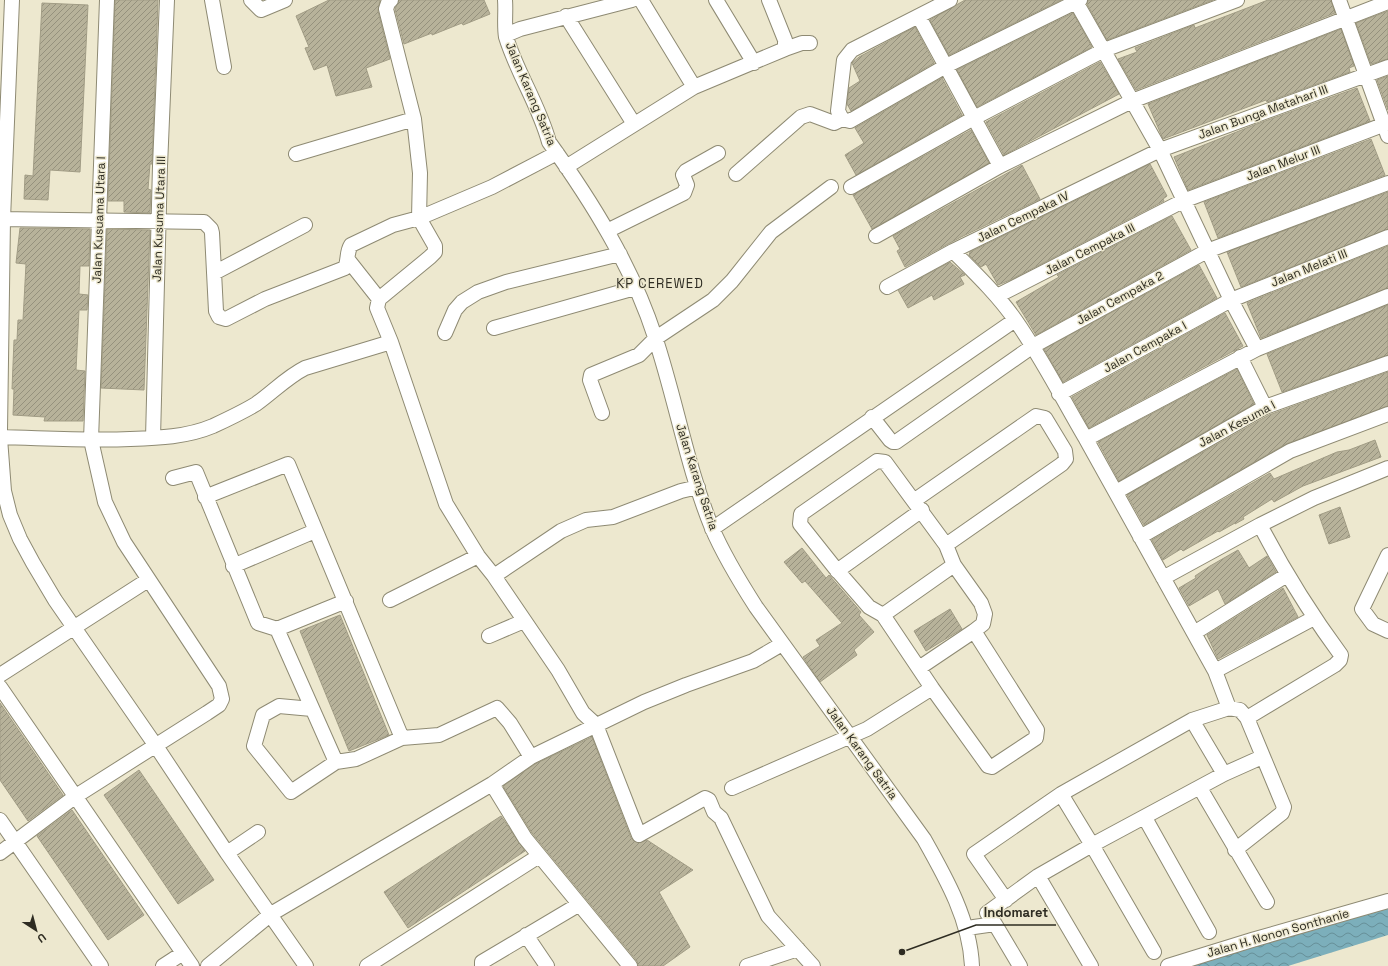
<svg xmlns="http://www.w3.org/2000/svg" width="1388" height="966" font-family="'Space Grotesk',sans-serif">
<style>
.water{fill:url(#water-waves)}
.building{fill:url(#building-hatch);stroke:#a19c85}
.lines{fill:none;stroke-linecap:round;stroke-linejoin:round}
.minor-casing{stroke:#8e8a73;stroke-width:16}
.minor{stroke:#fff;stroke-width:14}
.labels{text-anchor:middle;dominant-baseline:central;stroke-width:3;stroke-linejoin:round;paint-order:stroke}
.street-label{font-size:12px;fill:#2e2c22;stroke:#ede8cf}
.neighbourhood-label{font-size:13px;letter-spacing:1px;fill:#2e2c22;stroke:#ede8cf}
.leader{fill:none;stroke:#2e2c22;stroke-width:1.5}
.callout-dot{fill:#2e2c22;stroke:#ede8cf;stroke-width:1.5}
.callout-label{font-size:13px;text-anchor:middle;font-weight:bold;fill:#2e2c22;stroke:#ede8cf;stroke-width:3;stroke-linejoin:round;paint-order:stroke}
</style>
<defs>
<pattern id="water-waves" width="16" height="10" patternUnits="userSpaceOnUse"><rect width="16" height="10" fill="#7cafbb"/><path d="M0 5q4-4 8 0t8 0" fill="none" stroke="#668f98"/></pattern>
<pattern id="building-hatch" width="6" height="6" patternUnits="userSpaceOnUse"><rect width="6" height="6" fill="#b7b29a"/><path d="M-1 1l2-2M0 6l6-6M5 7l2-2" fill="none" stroke="#95917d"/></pattern>
</defs>
<rect width="100%" height="100%" fill="#ede8cf"/>
<path class="water" d="M1388,901V935L1288,966H1168Z"/>
<path class="building" d="M115,0H158L152,164H150L148,189L151,190L150,213L124,212V201H108Z
M329,0H380L378,11L390,59L366,68L372,87L336,96L327,65L314,70L305,48L309,47L296,16Z
M399,0H484L490,14L463,25L462,23L432,35V33L404,44L395,9Z
M965,0H1061L949,55L930,20Z
M1088,0H1213L1107,40L1087,4Z
M1268,0H1331L1335,13L1136,90L1118,59L1137,52L1135,48L1194,25L1195,28Z
M42,3L88,5L80,172L50,170L48,200L24,199L25,175L33,176Z
M1388,11V59L1371,64L1356,23Z
M1073,13L1092,47L977,107L957,70Z
M915,27L934,63L851,111L847,104L849,88L860,81L852,63L859,57Z
M1341,29L1354,66L1349,68L1350,72L1267,102L1266,100L1163,139L1148,104Z
M1100,62L1119,94L1004,155L986,122Z
M1388,76V110L1377,80Z
M942,78L962,115L856,175L845,155L864,143L855,128Z
M1357,88L1370,121L1188,190L1174,157L1254,125Z
M971,130L989,163L872,229L853,195Z
M1371,139L1385,175L1218,238L1204,202Z
M1150,164L1167,196L1163,199L1164,201L1010,280L998,285L986,264L981,267L969,255L970,252Z
M1022,165L1040,199L961,237L905,267L897,251L900,249L893,236Z
M1388,192V229L1241,287L1227,252Z
M1172,216L1191,250L1036,335L1016,302L1059,277L1057,275Z
M20,228L90,229L89,266H80L79,294L88,295L87,310H79L76,370L85,371L83,421H44L45,417L13,415L14,389H12L14,340H17L18,320H23L26,264L16,263Z
M107,229L150,230L144,390L101,388Z
M1388,246V288L1261,338L1247,303Z
M950,262L965,275L960,277L964,284L934,300L932,295L908,308L898,290Z
M1199,265L1217,298L1063,382L1044,349Z
M1388,305V355L1282,392L1267,354Z
M1225,313L1243,346L1089,428L1072,397Z
M1237,369L1254,404L1119,481L1098,442Z
M1388,372V406L1286,444L1144,525L1127,495L1269,415Z
M1375,440L1381,457L1303,486L1274,502L1272,499L1243,517L1244,519L1235,524V523L1219,532L1218,531L1183,551L1181,549L1163,560L1152,540L1270,473L1274,479L1337,452L1349,450Z
M1340,507L1350,537L1329,544L1319,515Z
M802,548L826,578L829,575L861,612L859,615L874,632L854,650L857,655L820,682L803,657L820,646L816,640L842,623L805,581L802,583L784,562Z
M1238,550L1249,568L1267,556L1276,572L1225,604L1218,589L1189,606L1179,588L1196,578L1195,576L1210,566Z
M1283,588L1298,617L1218,659L1207,635Z
M950,609L962,629L926,651L914,631Z
M340,615L389,735L349,751L300,631Z
M0,703L63,795L28,821L0,780Z
M592,737L631,838L638,843L647,840L693,870L659,892L690,947L663,966H638L637,961L532,833L503,786L535,764Z
M139,770L214,880L178,904L104,795Z
M72,810L144,915L108,940L37,836Z
M501,816L525,851L408,928L384,892Z"/>
<g class="lines">
<defs>
<path id="minor" d="M212,0L224,67
M251,0L261,10L285,0
M391,0L388,3L386,9L414,119L420,173L419,218L435,246V252L430,257L379,299L377,308L391,342L446,504L478,556L494,576L558,670L583,713L596,725L639,835L705,798L709,800L714,812L721,818L768,916L813,966
M505,0C506,11 504,26 506,37C517,73 539,105 549,142C592,202 632,266 655,337C676,400 687,467 712,528C724,556 740,582 756,607L924,839C946,878 970,920 972,966
M641,0L694,87
M716,0L754,63
M950,0L852,50L844,60L838,111L842,119L850,121L946,66L1080,0
M1075,0L1160,150L1231,300L1257,349
M1339,0L1388,136
M566,16L634,124
M919,17L1000,166
M506,35L520,29L632,0
M785,49L802,43H810
M296,154L414,119
M566,167L694,87L785,49V40L769,0
M736,174L801,117L810,114L834,123L842,119
M851,187L974,118L1104,50L1237,0
M0,219L204,222L211,229L212,233L216,311L219,317L226,319L265,299L345,268C349,260 346,253 351,245L393,225L419,218L492,187L557,153
M607,231L684,193L687,185L683,175L686,171L718,153
M876,236L1000,166L1132,101L1388,2
M953,251C975,273 998,295 1016,321C1042,358 1063,400 1086,439L1257,349L1388,296
M349,261L379,299
M214,273L305,225
M887,287L953,251L1160,150L1388,67
M997,296L1183,201L1388,123
M494,328L635,288
M445,333L455,310L462,302L478,292L506,282L620,254
M1240,357L1265,407
M1059,394L1231,300L1388,237
M602,413L590,380L591,375L639,355L656,338L713,300L732,281L771,232L831,187
M872,417L890,440L893,442H896L1033,346L1207,251L1388,183
M0,431L3,219L12,0
M0,437C43,438 87,441 130,439C158,438 187,437 213,426C228,419 243,412 256,404C273,392 287,377 305,368L391,342
M0,438L4,491L10,515L20,539L33,563L55,600L156,746L227,853L306,966
M153,438L160,166L167,0
M1086,439L1215,671L1229,708L1240,710L1247,718L1284,807L1282,813L1235,850
M173,478L196,472L258,623L277,629L346,601
M1116,492L1265,407L1388,363
M205,497L288,464L402,738
M915,500L1036,416L1045,418L1065,451L1066,459L1062,464L946,545
M712,529L1015,320
M1140,537L1290,451L1388,414
M1388,555L1362,609L1373,624L1388,631
M233,566L315,531
M837,571L922,510
M494,576L561,531L586,520L613,517L681,491L698,487
M1163,578L1260,525L1314,498L1388,468
M390,600L478,556
M883,615L954,565
M277,629L336,762
M1194,633L1287,575
M489,636L524,621
M919,668L974,631L983,624L985,614L981,603L954,565L946,545L885,462L877,461L801,514L800,524L835,568L869,607L883,615L932,688L988,766L992,767L1036,738L1037,730L974,631
M1215,671L1314,618
M0,675L148,580
M0,687L192,966
M312,709L279,706L263,715L254,746L291,792L336,762L356,759L402,738L439,735L497,708L510,723L531,757
M1247,718L1335,665L1340,660L1341,655C1310,613 1284,571 1260,525
M1192,720L1224,774
M492,784L525,838L630,966
M732,788L867,729L932,688
M1200,788L1267,902
M1061,794L1092,845L1154,952
M1145,818L1209,932
M0,820L101,966
M0,853L76,796L207,713L219,705L222,699L219,686L124,542L105,502L91,440L107,0
M227,853L258,832
M1038,876L1091,966
M1006,900L974,854L1061,794L1192,720L1229,708
M995,924L1020,966
M967,928L995,924L987,913L1038,876L1092,845L1224,774L1262,757
M526,935L547,966
M163,966L183,953
M208,966L271,914L492,784L531,757L644,702L686,685L753,661L782,644
M367,966L539,856
M482,966V962L578,905
M747,966L798,949
M1168,966L1252,940L1388,901"/>
</defs>
<use href="#minor" class="minor-casing"/>
<use href="#minor" class="minor"/>
</g>
<g class="labels">
<g class="street-label">
<text transform="translate(531 94) rotate(67)">Jalan Karang Satria</text>
<text transform="translate(1263 112) rotate(-20)">Jalan Bunga Matahari III</text>
<text transform="translate(1283 163) rotate(-21)">Jalan Melur III</text>
<text transform="translate(1023 217) rotate(-26)">Jalan Cempaka IV</text>
<text transform="translate(159 219) rotate(-88)">Jalan Kusuma Utara III</text>
<text transform="translate(99 220) rotate(-88)">Jalan Kusuama Utara I</text>
<text transform="translate(1090 249) rotate(-27)">Jalan Cempaka III</text>
<text transform="translate(1309 268) rotate(-22)">Jalan Melati III</text>
<text transform="translate(1120 298) rotate(-29)">Jalan Cempaka 2</text>
<text transform="translate(1145 347) rotate(-29)">Jalan Cempaka I</text>
<text transform="translate(1237 424) rotate(-28)">Jalan Kesuma I</text>
<text transform="translate(697 477) rotate(72)">Jalan Karang Satria</text>
<text transform="translate(862 753) rotate(54)">Jalan Karang Satria</text>
<text transform="translate(1278 933) rotate(-16)">Jalan H. Nonon Sonthanie</text>
</g>
<g class="neighbourhood-label">
<text x="660" y="283">KP CEREWED</text>
</g>
</g>
<path class="leader" d="M902 952L976 925H1056"/>
<circle class="callout-dot" cx="902" cy="952" r="4"/>
<g class="callout-label">
<text x="1016" y="917">Indomaret</text>
</g>
<g transform="translate(36 930) rotate(144)" stroke="#ede8cf" stroke-width="3" paint-order="stroke">
<path d="M0-3L7 15L0 10L-7 15Z" fill="#2e2c22"/>
<text y="-6" font-size="11" font-weight="bold" text-anchor="middle" fill="#2e2c22">U</text>
</g>
</svg>
